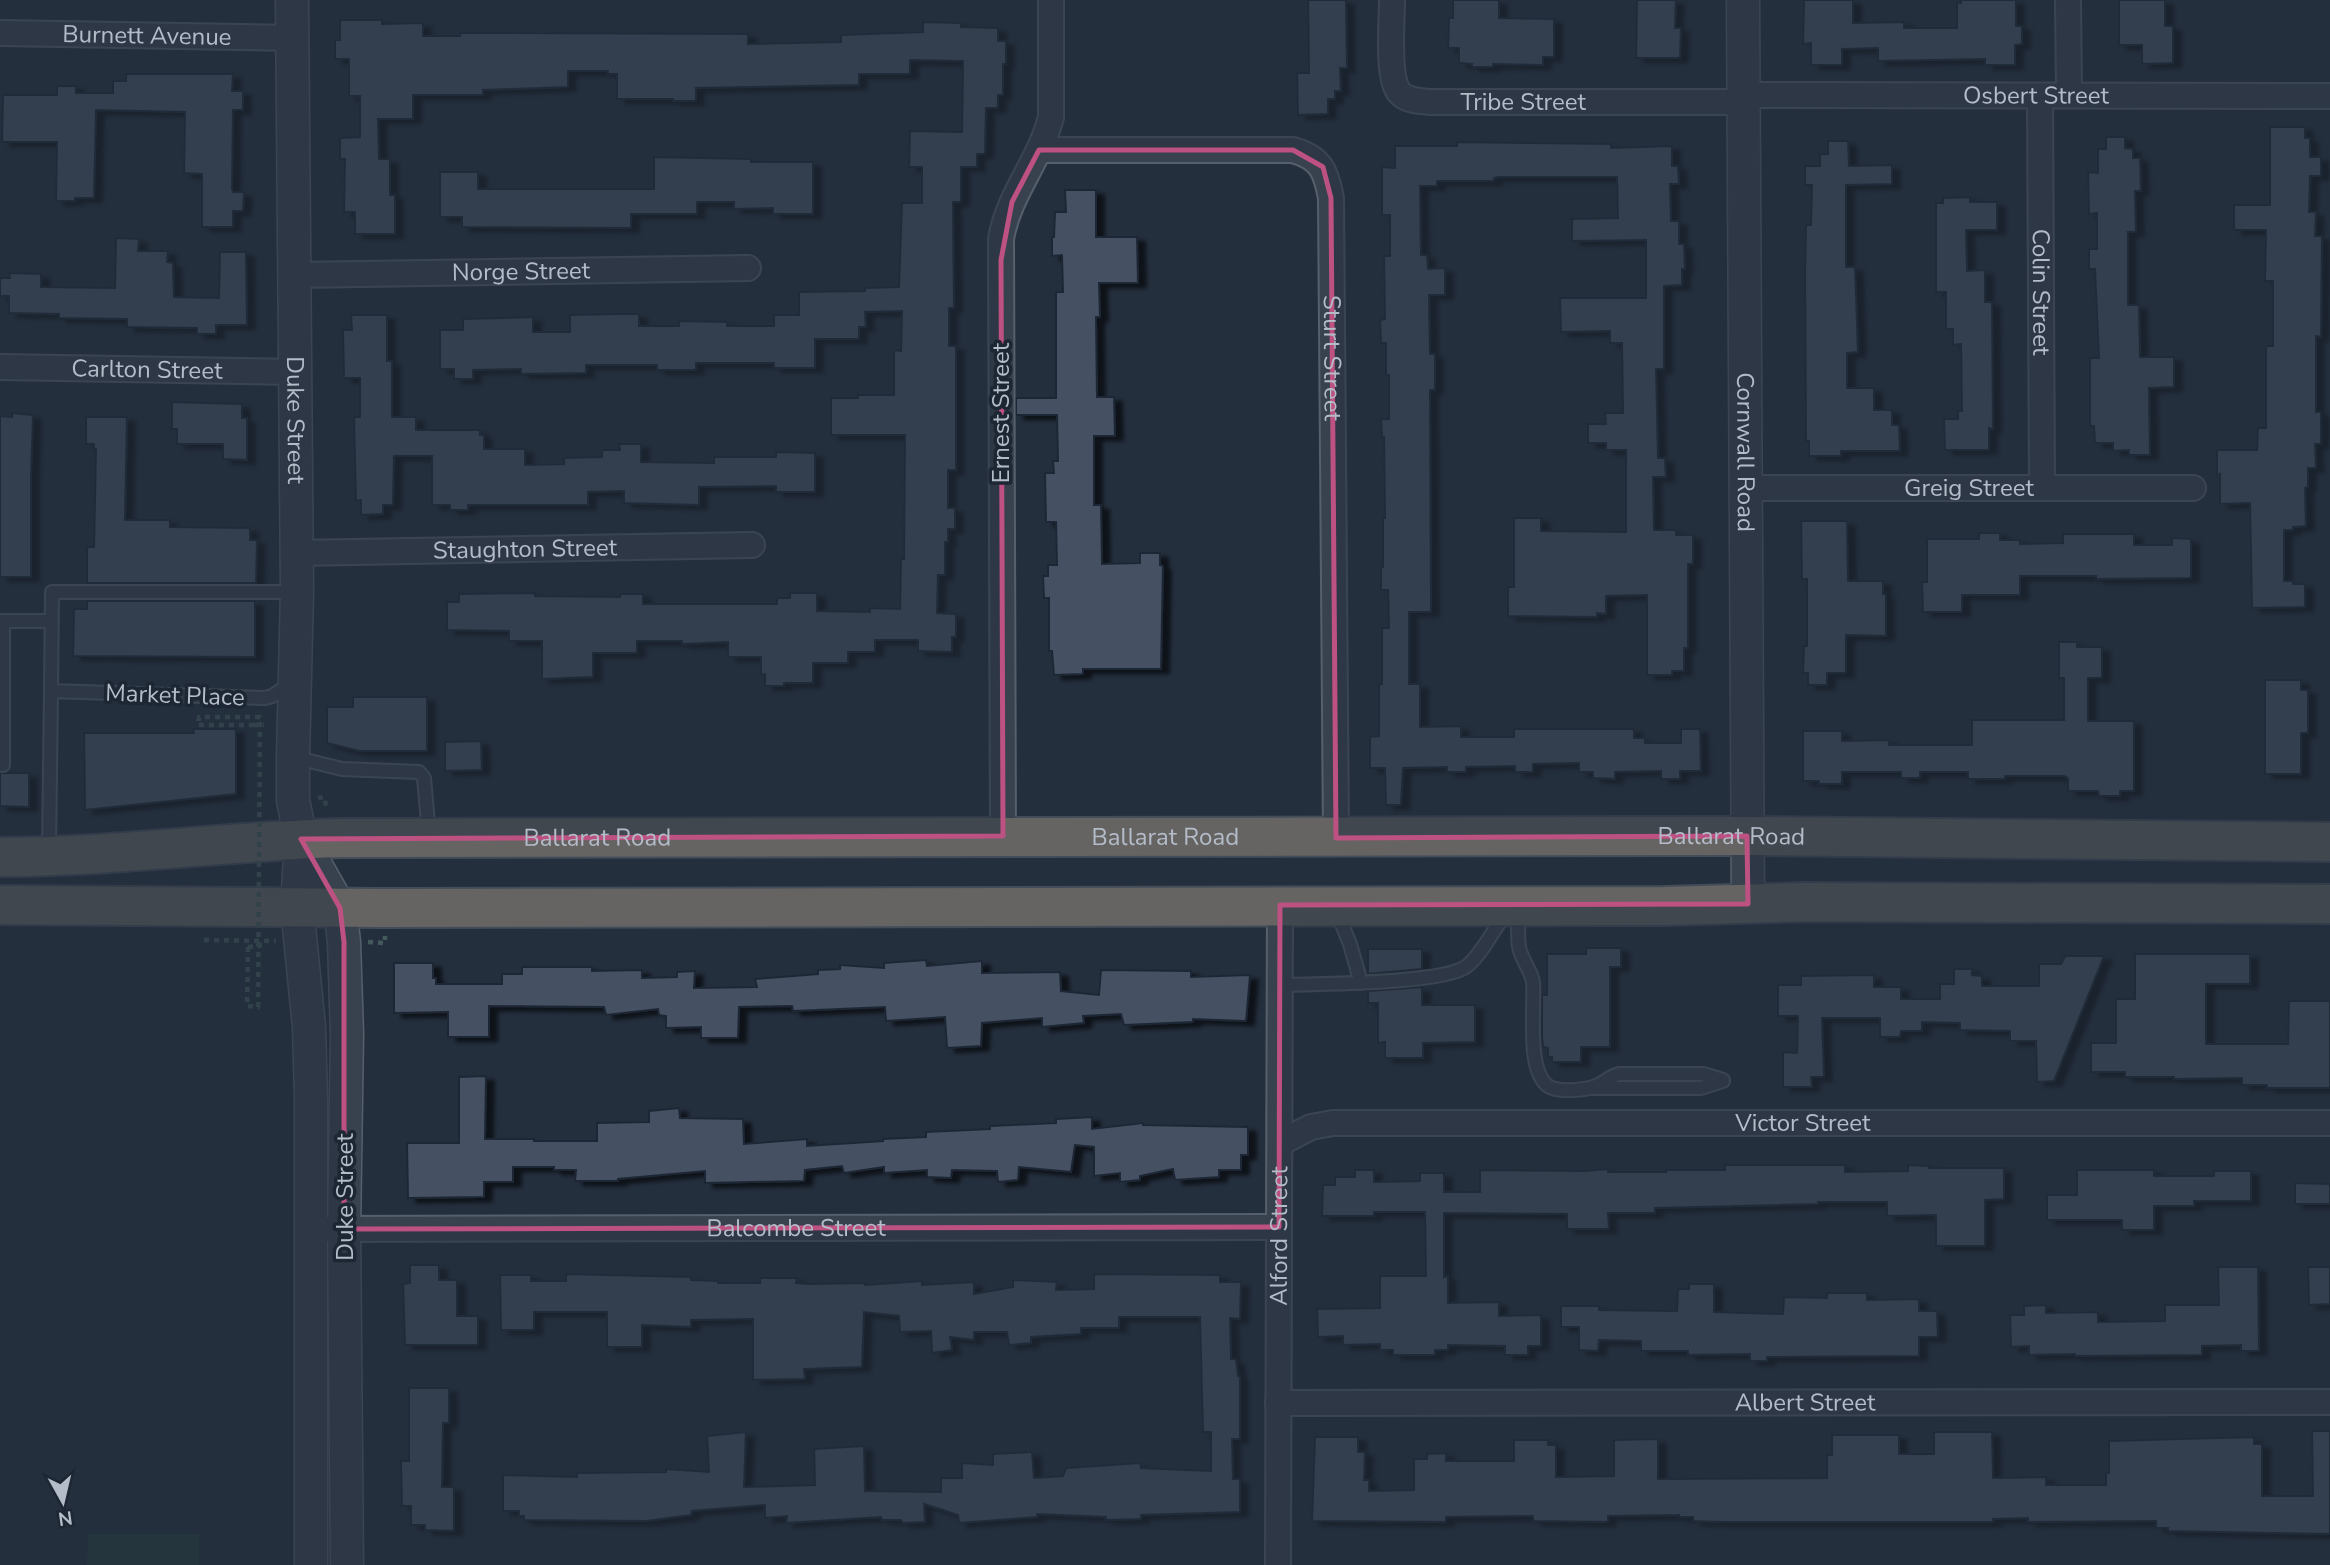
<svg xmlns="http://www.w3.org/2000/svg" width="2330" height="1565" font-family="'Nunito Sans',sans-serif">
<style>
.green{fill:#263c3f}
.building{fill:#455162;stroke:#1f2835;stroke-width:2;filter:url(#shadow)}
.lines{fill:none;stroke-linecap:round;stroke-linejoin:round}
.service-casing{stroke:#565f6c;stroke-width:16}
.minor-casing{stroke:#565f6c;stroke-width:28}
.tertiary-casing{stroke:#565f6c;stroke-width:35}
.trunk-casing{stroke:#434c59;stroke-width:42}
.path{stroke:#44595c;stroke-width:4.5;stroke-dasharray:5 5;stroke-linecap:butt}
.service{stroke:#38414e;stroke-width:12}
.minor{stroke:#38414e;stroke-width:24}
.tertiary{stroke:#38414e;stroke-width:32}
.trunk{stroke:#656462;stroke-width:38}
.path-bridge{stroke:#44595c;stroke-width:4.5;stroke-dasharray:5 5;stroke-linecap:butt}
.marked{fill:none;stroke:#bd5182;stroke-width:5;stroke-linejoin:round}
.labels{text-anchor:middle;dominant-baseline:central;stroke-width:7;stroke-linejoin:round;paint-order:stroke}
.street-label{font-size:24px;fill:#b4bcc9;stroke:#1d2633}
</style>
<defs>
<filter id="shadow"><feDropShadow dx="8" dy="4.5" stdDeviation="2" flood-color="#0009"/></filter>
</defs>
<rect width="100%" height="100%" fill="#242f3e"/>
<path class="green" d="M88,1534H199V1565H87Z"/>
<path class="building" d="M1308,0H1346L1347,68H1340L1341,91H1335V99H1328V114L1298,115L1297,73H1309Z
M1453,0H1499V18L1554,19V57H1543V65L1493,64V67H1472V64L1459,63V48H1448L1449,18H1453Z
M1637,0H1676L1675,28H1681L1680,58H1636Z
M1804,0H1853V23L1904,22V28H1957V2L1961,3V0H2016V26H2022V44L2015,45V65H1985V59L1878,61V48L1842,49V65H1811V43L1803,44Z
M2119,0H2165V26H2173V63L2142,64V45H2119Z
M340,20H382V24L423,23V36H460V33H513L748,34V44L841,42V35L923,32V22L961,23V27L998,28V41H1006V64H1003V95H998V108H986L985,154H977V167H961V202H953L954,308H949V346H956V470H948V508H955V529H948V542H945V575H938L937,613L956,614V637H952V652L918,651V640H875V652H848V663H813V683H784V686H765V674L761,675V657H728V642L682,644V641H637V653H593V677L542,679V641H509V631L447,630V602H459V594L535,593V596L620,597V594H643V604H777V598H790V593H817V611L870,612V608L900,609L901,559H904L905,435H831V398H858V395H894V350L901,351L902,311L865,312L866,327H859V339H815V368H774V363H696V370H657V365H586V373L521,374V369L473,370V379H454V369H440V330H463V319L533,317V332H570V315L617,314H639V326H679V321L727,322V326H774V315H799V292L865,291V288L899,287L902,203H922V167H909L910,131L962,132L963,61L910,60V74H859V85L696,88V101H673V99H617V74H608V71H568V87L483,90V95H413V119H378L379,159H390V195H395V234H355V212H344L345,159H340V138L360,137V96H349V59H335V40H340Z
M126,74H233L232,91H243V110H233L232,189L233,192H244L243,211H233V227H202V174L184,173L185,112L96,110L94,198H75V201H56L57,142H2L3,95H57V86H76V93H113V81H126Z
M2270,127H2305V138H2310V157H2321V176H2310L2309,212H2316L2315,236H2322L2321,337L2316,336V412H2321V444H2315L2316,468H2308V487L2305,488L2306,526L2293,527V530H2284V581H2293V584H2305V607L2252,608L2250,503L2220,504V474L2217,475V450H2257L2258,428H2266V346H2273V281H2265L2266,230H2234V205H2270Z
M2106,137H2125V148L2133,149V158H2140L2141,191H2135L2136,232H2128V305H2139L2140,357H2174V387L2149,388L2150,455H2129V450L2113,451V443H2095L2094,426H2090V358H2099L2095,269H2089V249H2097V213L2089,214L2088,172L2098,173V149H2106Z
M1828,141H1848L1849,166L1892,165V184L1846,185V267H1855L1858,352L1847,353V388H1874V410H1892V425H1899L1900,451H1841V456H1809V441H1806L1805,272L1806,225H1811L1812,185H1805V166H1820V154H1828Z
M1457,142L1611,144V148L1672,146V166H1678L1679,184H1670L1671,221H1679V244H1684L1685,269H1682V285L1664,286V369H1656L1658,458H1665L1666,477H1653L1654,530H1676V535H1693V564H1688V648H1684V671H1672V675H1647V595L1606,596V614L1597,613V617L1508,616V587H1514V518H1541V531L1626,532V450H1606V443H1588V424H1606L1605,413H1623L1622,343H1610V331L1561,332L1560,298H1646V240L1572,241V219L1618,218L1617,177H1498L1494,178V181H1437V186H1420L1421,255H1427L1428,269L1445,268V295H1429L1430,354H1435V390H1430L1431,612H1409V684H1420V727L1461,726V737H1514V729H1634V738H1645V743H1681V729H1700L1701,771H1680V779H1661V771L1615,772V779L1593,778V772H1579V763L1533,764V772H1515V766L1466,767V772H1447V767L1403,768L1401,805H1386L1385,768H1370V737L1379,736V684H1382V628H1389L1388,590H1381V567H1383V518H1385L1384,437H1382L1381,419H1389V375H1386V343H1381L1380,320L1385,319L1384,256H1390V215H1382V167L1395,168V146H1457Z
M654,157L751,159V162H813V214H773V208L734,209V202H697V214H631V228L462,227V217H440V172H478V189H654Z
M1065,190H1096V237H1137L1138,283H1099L1100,317H1096L1097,397H1114L1115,436H1094V505H1101L1102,564L1140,563V553H1160V565L1163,566L1161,669H1083V674L1054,675L1052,651H1049V598H1044L1043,576H1048V565H1057L1056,522H1046L1045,473H1054L1053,461H1058L1057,415H1016V398H1056V292H1063L1062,255L1052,256V237H1054L1055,212H1066Z
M1970,197V202H1997V230H1966L1967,271L1985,270V302H1992L1993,429L1989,428V450H1945L1944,419H1958V411H1962L1961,344L1953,345V329H1946V292H1936V203H1943V198Z
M116,238L139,239L138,251H168L167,262L173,263L174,297L219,298L220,252H246L247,325H216V334H197V328L127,327V319L59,318V314L9,313V296H0V278H10L9,273L41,274V287L115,288Z
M351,315H387V361H392V417H416V430H480V435H484V449H525V465L564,464V458L602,457V450H620L619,444H641V462L714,463V457H776V452L815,453V492H776V486L699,487V505L624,503V491L588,492V505H468V510H450V505H432V456H394L393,505H383V514L361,515V500L356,501L354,417H360V378H344L343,330H352Z
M172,402L242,404V418H247V460L223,459V444H177V429H172Z
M12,413L33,415L31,476V577H0V416L12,417Z
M86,417H127L125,520H170V527L250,528V540H257L256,583H87V547H94L96,449H94V444H86Z
M1801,521H1847L1848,581H1883V594H1886V636L1846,635V673H1827V685H1808V673H1803L1804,646H1807V579H1802Z
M1979,533H2000V540H2020V544L2063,543V534H2134V545H2172V538L2191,539V578L2096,579V576H2020V595H1962V612H1923L1922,582H1927V539H1979Z
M87,601H255V657L73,656L74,609H87Z
M2059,642H2077V647H2102V678H2088V721H2134V791H2120V796H2099L2098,791H2068V778L2064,776H2005V779H1968V772H1920V778H1901V772H1842V784H1819V781H1803V731H1842V741L1889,740V745H1972V720H2064V678H2059Z
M2265,680H2301V690H2308V733H2301V774H2265Z
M353,697H427V751H359L327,743V707H353Z
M193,729H236V794L85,810L84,733H194Z
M481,741L482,770L445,771V742Z
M0,773H29V807L0,806Z
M1586,948H1621V967H1610V1047H1581V1062H1552V1057H1548V1048L1543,1047L1542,1037V995H1547V954H1586Z
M1368,949H1422V969L1368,974Z
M2135,954H2250V984H2206V1044H2288L2289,1001H2330V1088H2267V1085H2242V1078L2174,1079V1077H2125V1072H2091V1043H2116V999H2135Z
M2065,956H2104L2054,1081L2037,1082L2036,1041H2010V1031L1960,1030V1023L1922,1022V1031H1901L1900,1037H1880V1018H1822L1824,1077H1811L1812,1087H1783V1052L1797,1053L1798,1016H1778V985H1801V976L1874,975V987H1901V999H1940V984H1954V969H1972V975L1982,976V986H2039V964H2061Z
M926,960L927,966L982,961V973L1060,972L1061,991L1099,995L1101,970L1191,971V977L1250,975L1246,1021L1193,1019V1022L1124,1025L1121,1014L1083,1016L1084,1023L1042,1027V1018L982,1023L981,1046L947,1048L945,1017L886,1021L885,1007L793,1011L792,1006L739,1007L738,1038H701V1027L666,1028V1016L659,1015L658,1009L606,1015L604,1007L489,1006V1037H448V1012L394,1013V963H433V978H436V984H502V974H522V967H592V971L642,970V978L677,977V972L695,971L694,988L757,987L755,979L818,974V970L840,969V965L884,968V963Z
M1422,987V1005H1475V1042L1423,1043V1058H1385V1042L1378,1043V1003H1368V991Z
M486,1076L485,1139H534V1141H597V1123L649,1122V1111L679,1108L680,1118L743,1119L744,1144L807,1139V1146L883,1141V1139L926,1137V1132L990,1129V1126L1056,1123V1119L1092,1117V1129L1143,1123V1125L1248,1127V1155H1241V1170H1219V1177L1175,1180L1173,1169L1140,1176V1180L1120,1182V1173L1094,1176V1147L1075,1145L1071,1172L1019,1167L1018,1180L998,1182L997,1171L952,1170L951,1178L927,1177V1170L884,1173V1167L844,1173L842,1166L805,1170L804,1181L705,1183V1171L618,1179V1181H575L576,1170H554V1167H513V1182H484V1197L408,1198L407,1143H459V1077Z
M1725,1165H1845V1172L1908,1171V1165L1929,1166V1168H2004V1199L1985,1200V1246H1936V1215L1887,1216V1202H1818V1204L1655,1208V1213H1608L1609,1229H1567V1214L1444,1213V1277L1448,1276V1303L1499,1302V1316L1541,1315V1346H1528V1355H1505V1346L1448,1345V1350H1435V1355H1393V1350H1380V1344L1343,1345V1336L1318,1337L1317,1309L1380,1308V1276H1426L1425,1212H1374V1216H1322L1323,1185H1335V1177H1355V1170H1374V1182L1420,1181V1173H1444V1192H1480V1170L1584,1171L1608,1169V1172H1666V1170H1725Z
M2077,1170H2154V1176H2214V1171H2251V1201H2194V1206H2154V1230H2122V1220H2047V1195H2077Z
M2295,1183L2330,1184V1204H2295Z
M410,1265H439V1280H457V1316H478V1345H405L403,1284L410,1283Z
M2218,1267H2258L2259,1351H2241V1345L2202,1346V1355L2075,1356V1354L2029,1355V1346L2011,1347L2010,1315H2024V1306L2046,1305V1313L2098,1312V1322L2165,1321V1305H2219Z
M2308,1267H2330V1304L2309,1305Z
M566,1274L691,1277V1280L718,1281V1283H760V1278H797L796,1283L808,1284L865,1283V1285L922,1281V1285L974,1282V1294L1013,1287V1280L1057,1282L1056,1290L1094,1289V1274L1220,1275V1282H1241L1240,1319L1230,1318L1231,1359H1236L1238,1376H1240V1439H1232L1233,1479H1240V1512L1141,1515V1519L1105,1520L1106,1517L1037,1514V1517L959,1523L958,1515L924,1504L925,1522L903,1523L901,1520H882L881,1517L786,1523L787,1516L765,1518V1505L692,1511L691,1515L647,1521L524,1520V1516H519V1511H503V1475L577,1477V1473L666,1472V1469L709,1472L707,1436L746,1432L744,1487L815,1485L814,1449L864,1446L865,1491L941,1492V1478H962V1463L993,1465V1454L1032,1452L1034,1478L1063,1476L1066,1468L1140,1463L1141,1468L1211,1471V1432H1203L1200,1317H1119V1328H1081V1334L1031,1337V1343L1009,1345L1007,1332H974V1340L950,1337L952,1350L932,1353L931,1331L900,1332L899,1316L864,1312L862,1367L804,1369L805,1379L753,1380V1319L691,1320V1327L642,1325V1347H607V1312H534V1330H501L500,1275H531V1281H566Z
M1689,1284H1714V1312L1783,1314L1784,1297L1827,1298V1293H1867V1300L1919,1299V1311H1937L1938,1337H1919V1356L1767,1357V1361H1750V1354L1688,1355V1351H1641V1341L1599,1340L1598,1351L1579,1350V1327H1561V1306H1599V1310L1677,1311L1678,1289H1689Z
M409,1388H449V1423H443L442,1487H454V1531L425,1530V1525H411V1506H402L401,1461H409Z
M2312,1431H2330V1534L2168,1531V1528H2156V1521L2028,1522V1518L1993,1519V1522H1721L1693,1521V1517H1679V1515L1608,1516V1522L1533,1521V1516L1446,1517V1522L1312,1521L1315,1437H1358V1452H1365L1364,1480H1369V1491L1414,1490V1459H1427V1454L1446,1453V1461H1514V1440H1548V1445H1556V1477L1614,1476V1440L1658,1439V1479L1827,1478V1455H1832V1435H1899V1454H1934V1432H1992L1993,1478L2046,1477V1485H2106V1473H2109V1441L2254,1437V1444H2262V1496H2313Z"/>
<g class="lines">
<defs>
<path id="service" d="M0,621H51
M3,621V765
M51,691L52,592H297
M293,757L342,769L419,772L424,778L429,834
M49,851L51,691L265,698L272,696L292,683
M1518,909C1519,922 1517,935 1519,947C1521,959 1531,970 1533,982C1535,1007 1526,1070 1548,1086C1558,1093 1585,1090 1596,1086C1604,1083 1608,1077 1619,1074H1703L1723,1080
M1336,910L1350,944L1361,983
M1280,985C1314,984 1445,984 1467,966C1481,955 1494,929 1505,914
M1592,1088H1701L1723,1081"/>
<g id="minor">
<path id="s1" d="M1392,0C1392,21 1387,77 1399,92C1406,101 1420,101 1430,102H1744"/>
<path d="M2068,0L2069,95"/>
<path id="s2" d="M0,33L293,38"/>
<path id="s3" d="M1744,95L2330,96"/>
<path id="s4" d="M2040,96L2042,488"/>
<path id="s5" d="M1039,150H1293C1321,158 1326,171 1331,198L1336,838"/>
<path id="s6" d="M295,275L748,268"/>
<path id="s7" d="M0,367L295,372"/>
<path id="s8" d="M1745,488H2193"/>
<path id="s9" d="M297,553L752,545"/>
<path d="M1003,836L1001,239C1008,195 1040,161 1051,117V0"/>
<path id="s10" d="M1280,1143L1311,1127L1333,1123H2330"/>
<path id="s11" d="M327,1229L1279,1227"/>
<path id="s12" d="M1278,1403L2330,1402"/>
<path id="s13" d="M1278,1565L1280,905"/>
</g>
<g id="tertiary">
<path id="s14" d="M292,0L297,592L293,757V800L301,839L297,907L309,1027L311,1098V1565"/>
<path id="s15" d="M1743,0L1748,904"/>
<path d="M301,839L340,908L344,942L347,1034L344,1229L347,1565"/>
</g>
<g id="trunk">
<path id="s16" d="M0,857C114,857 227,841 341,838L1747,836L2330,842"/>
<path d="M0,905L381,908L1664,906L1803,902L2330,904"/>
</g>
</defs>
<use href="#service" class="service-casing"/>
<use href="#minor" class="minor-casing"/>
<use href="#tertiary" class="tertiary-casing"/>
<use href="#trunk" class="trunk-casing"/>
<path class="path" d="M253,725H264
M318,798L324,797L327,810
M204,940L276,941
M368,942L385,943V936
M248,947L260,946V941"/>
<use href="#service" class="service"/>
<use href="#minor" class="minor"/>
<use href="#tertiary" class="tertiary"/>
<use href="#trunk" class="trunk"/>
<path class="path-bridge" d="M248,947L247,1006L258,1007L260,717H199L198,725H253"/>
</g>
<path d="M0 0H2330V1565H0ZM1039,150H1293L1323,167L1331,198L1336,838L1747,836L1748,904L1280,905L1279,1227L344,1229V942L340,908L301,839L1003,836L1001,260L1012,202Z" fill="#242f3e" fill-opacity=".55" fill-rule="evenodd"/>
<path class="marked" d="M1039,150H1293L1323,167L1331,198L1336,838L1747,836L1748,904L1280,905L1279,1227L344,1229V942L340,908L301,839L1003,836L1001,260L1012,202Z"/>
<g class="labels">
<g class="street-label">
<text stroke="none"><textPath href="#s2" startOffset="147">Burnett Avenue</textPath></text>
<text stroke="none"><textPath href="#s3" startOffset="292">Osbert Street</textPath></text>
<text stroke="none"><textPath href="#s1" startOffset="220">Tribe Street</textPath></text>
<text stroke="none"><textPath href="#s6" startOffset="226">Norge Street</textPath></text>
<text stroke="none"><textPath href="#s4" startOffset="196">Colin Street</textPath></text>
<text stroke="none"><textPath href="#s5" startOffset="480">Sturt Street</textPath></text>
<text stroke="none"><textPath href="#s7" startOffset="147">Carlton Street</textPath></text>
<text transform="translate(1001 413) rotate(-90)">Ernest Street</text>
<text stroke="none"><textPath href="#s14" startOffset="420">Duke Street</textPath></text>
<text stroke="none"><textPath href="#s15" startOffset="452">Cornwall Road</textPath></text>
<text stroke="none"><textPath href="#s8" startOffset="224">Greig Street</textPath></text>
<text stroke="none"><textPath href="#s9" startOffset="228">Staughton Street</textPath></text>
<text transform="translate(175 695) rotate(2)">Market Place</text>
<text stroke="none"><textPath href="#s16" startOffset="1732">Ballarat Road</textPath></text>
<text stroke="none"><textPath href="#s16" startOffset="598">Ballarat Road</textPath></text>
<text stroke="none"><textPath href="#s16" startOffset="1166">Ballarat Road</textPath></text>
<text stroke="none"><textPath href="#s10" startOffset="527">Victor Street</textPath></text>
<text transform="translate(345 1197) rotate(-90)">Duke Street</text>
<text stroke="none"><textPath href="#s11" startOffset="469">Balcombe Street</textPath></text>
<text stroke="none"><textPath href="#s13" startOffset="329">Alford Street</textPath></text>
<text stroke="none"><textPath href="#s12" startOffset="527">Albert Street</textPath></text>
</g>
</g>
<g transform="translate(63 1502) rotate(172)" stroke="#1d2633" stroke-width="5" paint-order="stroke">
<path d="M0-5L12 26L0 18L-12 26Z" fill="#b4bcc9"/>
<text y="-10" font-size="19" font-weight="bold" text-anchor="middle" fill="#b4bcc9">N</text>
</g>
</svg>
